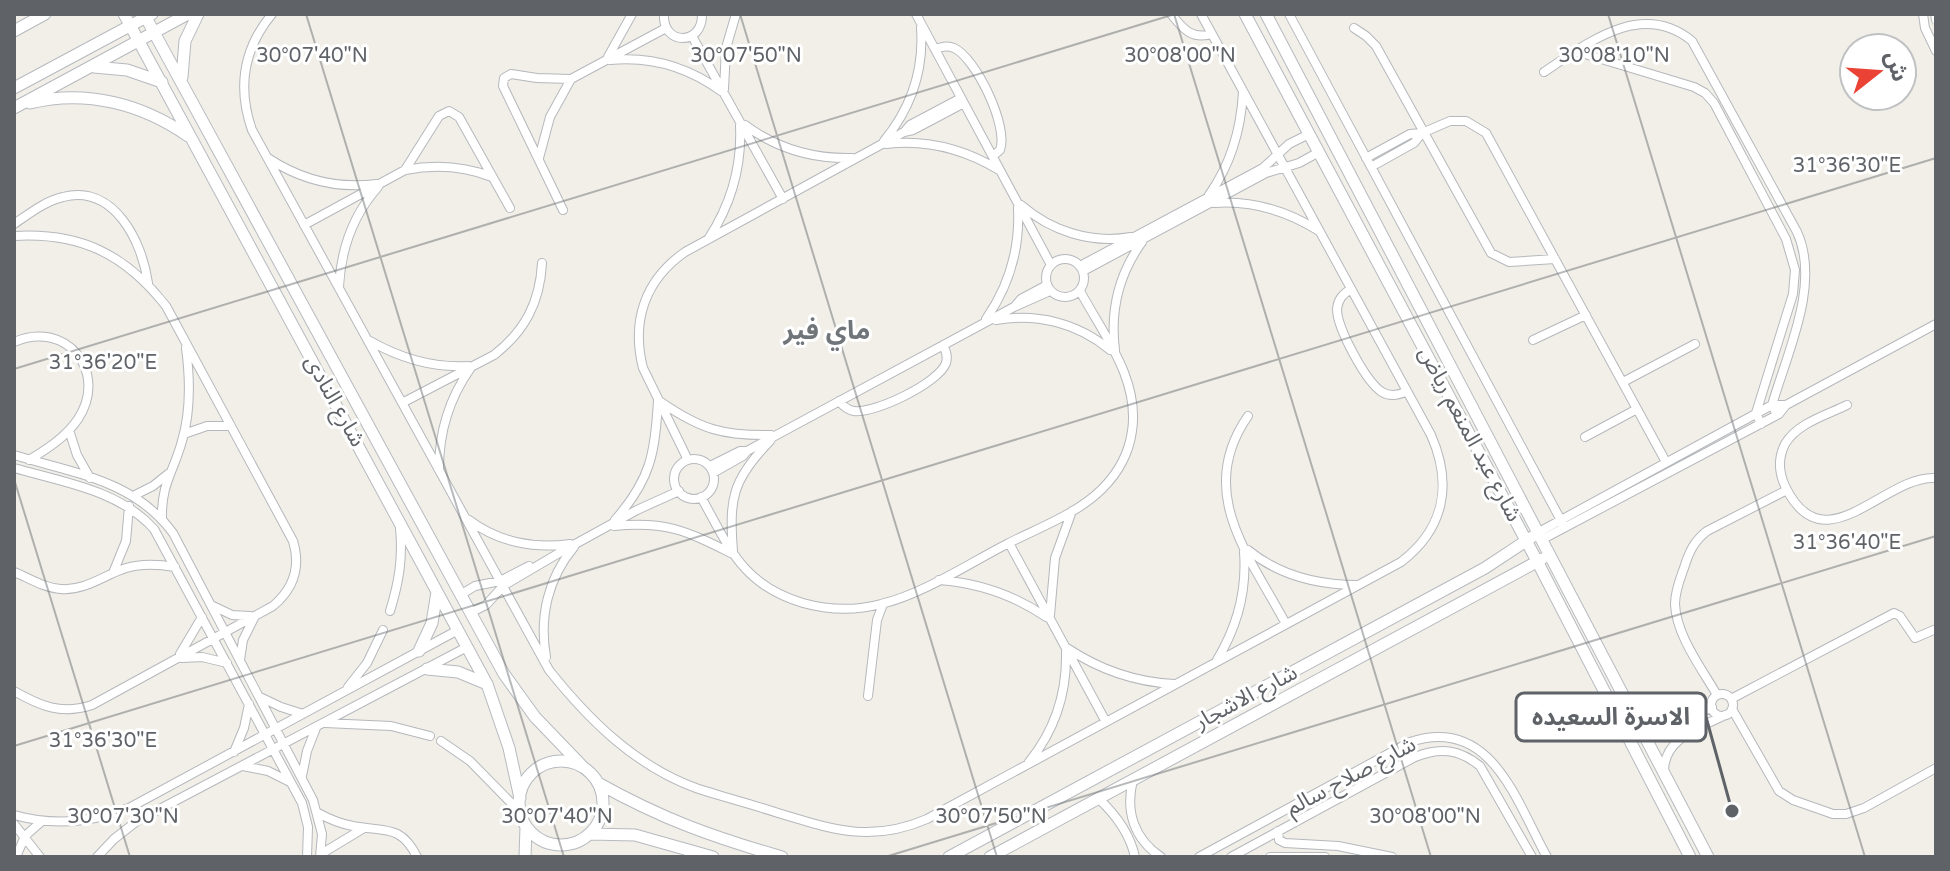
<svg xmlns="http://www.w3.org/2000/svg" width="1950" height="871" font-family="'Varela Round','Noto Sans Arabic',sans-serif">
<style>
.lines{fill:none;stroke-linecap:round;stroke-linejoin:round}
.street-casing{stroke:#b5b8bc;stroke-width:10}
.secondary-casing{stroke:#b6babf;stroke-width:13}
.street{stroke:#fff;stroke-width:8}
.secondary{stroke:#fff;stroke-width:11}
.ticks{fill:none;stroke:#5f6368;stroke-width:2;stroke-opacity:0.45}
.labels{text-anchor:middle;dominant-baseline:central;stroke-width:6;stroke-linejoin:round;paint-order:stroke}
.street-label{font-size:22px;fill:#5f6368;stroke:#fff}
.quarter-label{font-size:26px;font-weight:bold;fill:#70757a;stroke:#fff}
.ticks-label{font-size:20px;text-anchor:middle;fill:#5f6368;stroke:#fff;stroke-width:6;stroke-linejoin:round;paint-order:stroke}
.leader{fill:none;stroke:#5f6368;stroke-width:3}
.callout-dot{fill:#5f6368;stroke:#fff;stroke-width:3}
.callout{fill:#fff;stroke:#5f6368;stroke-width:3}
.callout-label{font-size:24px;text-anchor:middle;font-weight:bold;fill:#5f6368}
</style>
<rect width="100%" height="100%" fill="#f1efe8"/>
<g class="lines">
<defs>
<path id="street" d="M272,14C243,49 237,87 252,130L549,670C588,719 635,766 696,788C723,797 751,804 778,813C834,830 871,843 927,819L1401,562C1444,529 1453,485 1431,435L1201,14
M664,14C662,46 703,46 702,14
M916,14L1051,265
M1171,14C1183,29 1192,40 1212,34
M1289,14L1564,526
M1923,14L1925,28L1936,51
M1935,14L1936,20
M1354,28L1366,36L1376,46L1491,253L1509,262L1555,259
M692,36L783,199
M935,49C942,47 947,45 954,48C976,58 1009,127 1000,150L993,156
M1575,51L1694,87L1705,93L1714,103L1786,239L1795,270L1793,294L1756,413L1761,424
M608,57L632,14
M610,60C650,56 688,67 721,91
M1544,72C1589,42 1642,0 1692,41L1797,232C1821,284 1787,353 1772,405L1777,415
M724,89L726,48L736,14
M745,125C776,148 813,159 852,158
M905,131L910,125L961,98
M884,141C911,108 924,70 921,28
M886,144C927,139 964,149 999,170
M268,158C301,180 337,189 377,184
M539,158L550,117L571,79
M1366,158L1410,134L1422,133L1450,121H1466L1486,133L1666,462
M1371,167L1414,143L1422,133
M405,170C436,164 464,166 492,177
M1209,195C1231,164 1241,130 1243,92
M1214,203C1253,200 1287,211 1319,231
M1021,205C1051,231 1091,244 1131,237
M563,210L503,86L504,78L511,74L537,78L571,79L666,28
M14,224C29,214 45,201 63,197C114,184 142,241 148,283
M304,225L405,170L439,116L449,111L459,117L510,208
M14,236C80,232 125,254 166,306L293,541C301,567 293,589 273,606L92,705C61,715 40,706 14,691
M709,238C731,204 742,167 740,126
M1046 278a19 19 0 1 1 38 0a19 19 0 1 1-38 0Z
M1080,266L1263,168L1289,144L1309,134
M1087,269L1266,173L1299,163L1319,152
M339,287C341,249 353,215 378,187
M1351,289C1343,294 1338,299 1337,309C1337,328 1366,382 1382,392C1390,397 1399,395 1407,391
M1015,306L1021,299L1047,285
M986,319C1009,286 1020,248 1018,208
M996,320C1037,313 1078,323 1110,350
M1533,340L1586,315
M370,341C400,358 433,368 468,366
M14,342C66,319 109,372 78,419C66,437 47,449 29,460
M1115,350C1110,311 1119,274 1142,242
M1623,382L1695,344
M839,401C843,406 847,410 854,411C874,414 939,383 946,363C948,356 946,351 943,345
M661,402C700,429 723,436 771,435
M402,403L494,355C525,331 540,302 542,263
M1847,405C1827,415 1797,423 1785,444C1778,458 1779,473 1785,486C1824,568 1885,474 1936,478
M1248,416C1195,492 1249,555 1286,624
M69,430L77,455L90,478
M184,434L207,426H231
M1585,437L1637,409
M14,455C73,473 134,480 173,533L313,800L322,834L320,857
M674 479a20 20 0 1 1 40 0a20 20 0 1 1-40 0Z
M688,460L643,368C631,321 645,280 685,252L904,132L913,130L964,103
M710,466L740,451H747
M14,468C63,482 119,490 154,529L302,803L308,827L307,857
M439,469C439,432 449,399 470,369
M713,473L743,456L747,451L1014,307L1050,291
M135,495L153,486L168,474
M701,497C729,547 742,585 803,603C828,610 855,611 881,604C923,594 968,564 1007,544C1038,528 1077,514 1102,489C1118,473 1129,453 1132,431C1140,379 1103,334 1080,291
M162,518C161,484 174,471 182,441C191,411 190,378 186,348
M469,520C498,542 534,549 570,544
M615,520C651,479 655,453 658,401
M614,526C668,521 686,531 733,554
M1539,532L1772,405H1786
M1543,539L1779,414L1786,405L1936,324
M1009,543L1106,722
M1248,550C1280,576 1317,585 1358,585
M733,551C729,499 732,480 770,441
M14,572C29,578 44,588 61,589C85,591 104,575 126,568C142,563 158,564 175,567
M113,573L126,541L129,506
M939,580C979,583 1014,595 1046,617
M460,595L475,586L500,581L529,566
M211,605L232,615L250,616
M390,611C399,582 403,558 400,528
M470,613L486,605L503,586L559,553L637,510L679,491
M1050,615L1055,558L1072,511
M1067,648C1100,670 1135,682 1174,684
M180,654L202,617
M546,657C539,617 548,578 574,547
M182,658L202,657L227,663
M240,660L243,640L255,616
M1217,660C1237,627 1247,591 1244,552
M348,687L367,663L383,630
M1711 705a11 11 0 1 1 22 0a11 11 0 1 1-22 0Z
M1717,695C1702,669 1676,635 1675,604C1675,591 1680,579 1684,568C1689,552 1694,541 1707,531L1787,490
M868,696L877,620L883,604
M260,697L281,707L303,714
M1731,699L1894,613L1900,616L1915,638L1936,629
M1732,709L1779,791L1793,800L1833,814H1846L1864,808L1936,768
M325,723L391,726L430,736
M1640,724C1666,735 1689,718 1712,707
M441,741L470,761L520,812
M234,752L244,728L249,704
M1029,762C1055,730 1067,693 1066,652
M243,766L268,771L290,782
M1664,771C1664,738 1700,728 1725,715
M302,776L307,751L316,728
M1133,780C1125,811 1134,839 1161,857
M1099,799C1116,815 1130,834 1135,857
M318,813C329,819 341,824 353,826C384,832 401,824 417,857
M14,815C54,826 91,823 129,808L458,630
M14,824L40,857
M1278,831L1279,840L1285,843L1338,846L1392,857
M321,854L364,828
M16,857L25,836L42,821
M97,857L114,839L137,821L467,647
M1199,857L1410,742C1491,715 1516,801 1547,857
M1231,857L1415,757C1440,747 1459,749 1480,766L1532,857
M1270,857H1325"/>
<path id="secondary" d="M124,14L487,684L509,748L520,798
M144,14L504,674L535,717L584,768
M1245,14L1537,561L1690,857
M1266,14L1708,857
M14,31L45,14
M94,67L127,70L162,82
M182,77L185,41L198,14
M14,88L152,14
M30,103C86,89 142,104 188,136
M14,108L188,14
M419,651L432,623L437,592
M427,669L458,672L487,684
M519 803a42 42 0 1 1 84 0a42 42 0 1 1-84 0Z
M598,783C662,819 713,837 782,857
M590,834L635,835L713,857
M525,857L526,827
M949,857L1485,568L1532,537
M990,857L1542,559"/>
</defs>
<use href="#street" class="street-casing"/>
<use href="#secondary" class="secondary-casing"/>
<use href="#street" class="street"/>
<use href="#secondary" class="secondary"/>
</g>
<path class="ticks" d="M306,14L564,857M740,14L997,857M1174,14L1431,857M1608,14L1865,857M14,369L1175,14M14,479L130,857M14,746L1936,158M885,857L1936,536"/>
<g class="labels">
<g class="street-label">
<text transform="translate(335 401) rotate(61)">شارع النادى</text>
<text transform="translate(1470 434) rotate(62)">شارع عبد المنعم رياض</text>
<text transform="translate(1246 697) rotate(-28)">شارع الاشجار</text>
<text transform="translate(1351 776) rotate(-28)">شارع صلاح سالم</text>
</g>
<g class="quarter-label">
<text x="827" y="330">ماي فير</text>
</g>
</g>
<g class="ticks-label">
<text x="312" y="62">30°07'40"N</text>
<text x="746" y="62">30°07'50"N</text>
<text x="1180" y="62">30°08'00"N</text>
<text x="1614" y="62">30°08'10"N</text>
<text x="1847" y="172">31°36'30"E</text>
<text x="103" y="369">31°36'20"E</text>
<text x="1847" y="549">31°36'40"E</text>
<text x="103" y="747">31°36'30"E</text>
<text x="123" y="823">30°07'30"N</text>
<text x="557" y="823">30°07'40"N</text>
<text x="991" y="823">30°07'50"N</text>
<text x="1425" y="823">30°08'00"N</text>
</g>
<path class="leader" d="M1732 811L1706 717"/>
<circle class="callout-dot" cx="1732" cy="811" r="8"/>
<rect class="callout" x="1516" y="693" width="190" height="48" rx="8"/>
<g class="callout-label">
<text x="1611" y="725">الاسرة السعيده</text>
</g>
<rect width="1950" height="871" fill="none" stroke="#5f6368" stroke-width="32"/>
<g transform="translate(1878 72) rotate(73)"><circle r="38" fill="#ffffff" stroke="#bfc1c3" stroke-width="2"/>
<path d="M0-6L14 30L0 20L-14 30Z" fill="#ea4335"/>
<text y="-12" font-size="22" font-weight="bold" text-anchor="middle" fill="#5f6368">ش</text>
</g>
</svg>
